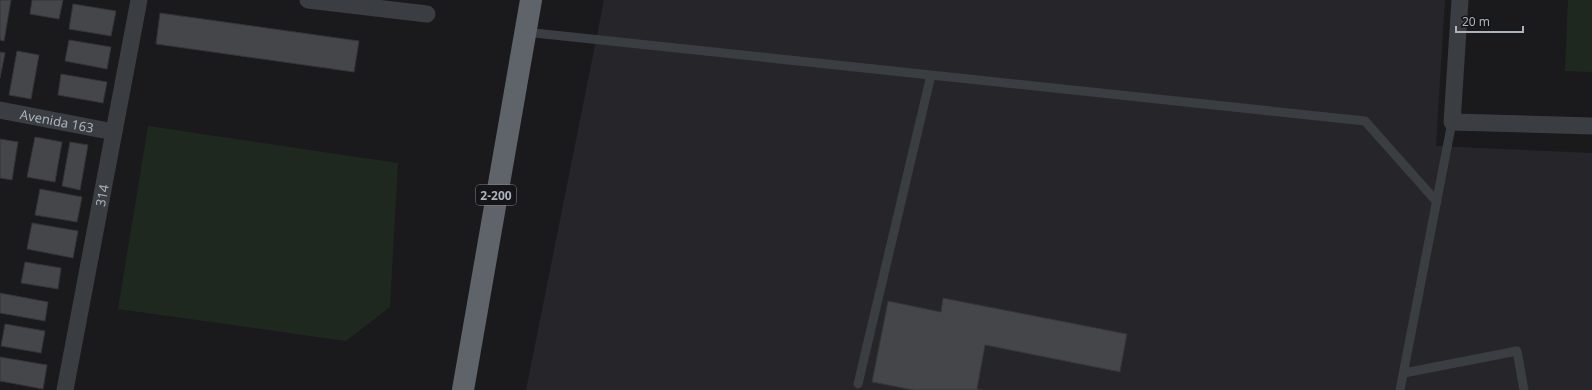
<svg xmlns="http://www.w3.org/2000/svg" width="1592" height="390" font-family="'Noto Sans',sans-serif">
<style>
.built{fill:#26262a}
.green{fill:#1f281f}
.building{fill:#44464a;stroke:#343539}
.lines{fill:none;stroke-linecap:round;stroke-linejoin:round}
.service{stroke:#3a3d42;stroke-width:9}
.minor{stroke:#3a3d42;stroke-width:17}
.trunk{stroke:#5e646a;stroke-width:22}
.labels{text-anchor:middle;dominant-baseline:central;stroke-width:4;stroke-linejoin:round;paint-order:stroke}
.shield{fill:#151518;stroke:#7e848c;stroke-width:1}
.shield-label{font-size:12px;font-weight:bold;fill:#abb4bd}
.street-label{font-size:13px;fill:#abb4bd;stroke:#151518}
</style>
<rect width="100%" height="100%" fill="#1a1a1d"/>
<path class="built" d="M604,0H1445L1436,146L1592,153V390H526Z"/>
<path class="green" d="M1568,0H1592V72L1565,71Z
M148,126L398,163L390,307L346,341L118,309Z"/>
<path class="building" d="M0,0H11L4,41L0,40Z
M32,0H63L59,19L30,14Z
M73,4L116,11L111,36L69,29Z
M160,13L359,41L354,72L156,44Z
M69,40L111,47L107,69L65,61Z
M17,51L39,55L31,99L9,95Z
M0,52L5,53L0,78Z
M61,74L107,82L103,103L58,95Z
M35,137L62,142L55,182L27,177Z
M0,139L18,142L12,180L0,178Z
M70,142L88,145L80,190L62,186Z
M40,189L82,197L77,222L35,215Z
M32,223L78,231L73,258L27,249Z
M25,262L61,268L58,289L21,283Z
M0,293L48,302L45,321L0,313Z
M943,298L1127,334L1120,372L985,345L977,389L983,390H913L872,382L888,301L941,312Z
M5,324L45,331L41,353L1,346Z
M0,357L47,365L43,389L0,381Z"/>
<g class="lines">
<path class="service" d="M525,32L1365,121L1437,202
M1404,373L1517,351L1524,390
M858,384L931,75
M1400,390L1452,122"/>
<g class="minor">
<path d="M308,0L427,14"/>
<path d="M1460,0L1452,122L1592,126"/>
<path id="s1" d="M0,110L114,132"/>
<path id="s2" d="M65,390L139,0"/>
</g>
<path class="trunk" d="M463,390L531,0"/>
</g>
<g class="labels">
<rect class="shield" x="476" y="185" width="40" height="20" rx="3"/>
<g class="shield-label">
<text x="496" y="195">2-200</text>
</g>
<g class="street-label">
<text stroke="none"><textPath href="#s1" startOffset="58">Avenida 163</textPath></text>
<text stroke="none"><textPath href="#s2" startOffset="198">314</textPath></text>
</g>
</g>
<path d="M1456 26v6h67v-6" fill="none" stroke="#abb4bd" stroke-width="2"/>
<text x="1462" y="26" font-size="12" fill="#abb4bd" stroke="#151518" stroke-width="3" paint-order="stroke">20 m</text>
</svg>
